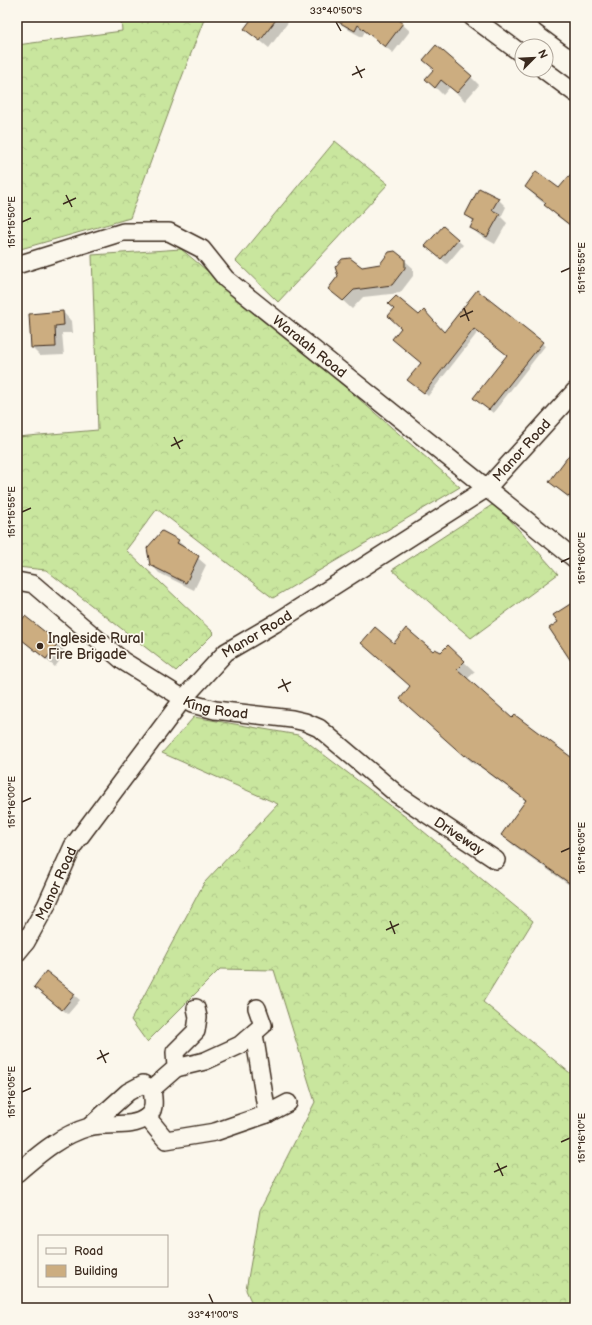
<svg xmlns="http://www.w3.org/2000/svg" width="592" height="1325" font-family="'Balsamiq Sans',sans-serif">
<style>
.forest{fill:url(#forest-crowns);stroke:#82885e}
.shadow{fill:#0003}
.building{fill:#ccad80;stroke:#3b2a1e}
.lines{fill:none;stroke-linecap:round;stroke-linejoin:round}
.minor-casing{stroke:#3b2a1e;stroke-width:20}
.highway-casing{stroke:#3b2a1e;stroke-width:25}
.minor{stroke:#fbf7ec;stroke-width:17}
.highway{stroke:#fbf7ec;stroke-width:22}
.ticks{fill:none;stroke:#3b2a1e;stroke-width:1.5}
.poi-dot{fill:#3b2a1e;stroke:#fbf7ec;stroke-width:1.5}
.labels{text-anchor:middle;dominant-baseline:central;stroke-width:3.5;stroke-linejoin:round;paint-order:stroke}
.street-label{font-size:14px;fill:#3b2a1e;stroke:#fbf7ec}
.poi-label{font-size:14px;fill:#3b2a1e;stroke:#fbf7ec;text-anchor:start}
.neatline{fill:none;stroke:#3b2a1e;stroke-width:1.5}
.ticks-label{font-size:10px;text-anchor:middle;fill:#3b2a1e}
</style>
<defs>
<pattern id="forest-crowns" width="20" height="18" patternUnits="userSpaceOnUse"><rect width="20" height="18" fill="#c9e69e"/><path d="M2 6a3 3 0 1 1 6 0M12 15a3 3 0 1 1 6 0" fill="none" stroke="#aec588"/></pattern>
</defs>
<rect width="100%" height="100%" fill="#fbf7ec"/>
<filter id="ink" filterUnits="userSpaceOnUse"><feTurbulence type="fractalNoise" baseFrequency=".025" numOctaves="2"/><feDisplacementMap in="SourceGraphic" scale="8" xChannelSelector="R" yChannelSelector="G"/><feConvolveMatrix kernelMatrix="1 2 1 2 8 2 1 2 1" color-interpolation-filters="sRGB"/></filter>
<g filter="url(#ink)">
<path class="forest" d="M121,17H205L180,82L130,218L17,250V45L122,31Z
M335,141L388,184L278,302L236,261Z
M181,249L313,359L460,487L273,598L157,509L126,550L214,633L176,671L46,570L17,567V437L98,430L92,255Z
M495,503L558,574L471,638L392,570Z
M194,717L298,735L407,818L533,921L483,1002L570,1073L575,1062V1308H254L246,1290L260,1210L315,1102L274,970L220,969L147,1042L131,1020L204,883L278,804L162,753Z"/>
<path class="shadow" d="M254,17H292L269,48L246,29Z
M344,17H394L410,31L393,53L365,31L362,37L349,30L341,23Z
M435,70L471,77L479,85L465,101L450,87L443,95L435,87Z
M575,171V230L556,215L546,205L536,197L526,187L559,190Z
M498,199L506,207L501,217L507,223L495,244L479,235L471,227L474,222L466,214Z
M443,227L463,245L447,264L432,251Z
M404,260L413,268V276L400,293L363,297L352,309L330,289L361,268Z
M477,292L545,346L493,413L478,401L508,355L478,332L428,396L412,383L422,363L419,316L444,333Z
M63,312L71,321L72,333H62L64,355L40,356L32,348Z
M575,451V501L574,502L550,482Z
M178,541L206,565L194,590L159,573L151,564Z
M25,617L66,652L55,667L17,636V628Z
M394,644L441,654L448,647L475,672L467,679L513,720L575,761V889L513,845L502,834L526,801L476,764L475,765L411,709V686Z
M40,992L74,995L80,1000L68,1014Z"/>
<path class="building" d="M253,17H278L260,41L244,29Z
M329,17H395L403,23L385,47L358,25L355,31Z
M436,45L472,76L457,93L441,80L435,88L425,79L434,69L423,60Z
M575,169V229L544,205L546,203L525,187L536,171L559,188Z
M479,188L499,198L492,210L500,214L487,237L470,228L474,220L465,215Z
M443,226L458,239L441,259L425,246Z
M395,251L405,259V268L392,285L354,290L343,301L328,289L338,276L335,267L342,259L350,258L362,267L380,264L389,252Z
M477,290L543,342L489,410L473,398L507,355L474,329L424,393L407,380L421,363L392,339L401,328L388,316L394,309L388,304L396,296L419,315L424,310L444,332Z
M63,311L64,325L55,326L56,347L31,348L29,314Z
M575,447V489L569,497L549,482Z
M162,531L179,540L177,543L199,556L186,583L150,565L147,548Z
M575,601V667L549,628L558,622L553,615Z
M25,616L59,643L46,659L17,636V626Z
M375,627L394,643L406,628L433,651L435,649L441,652L448,645L465,661L457,669L512,718L515,715L575,760V887L501,835L526,800L465,755L464,756L400,699L410,686L361,643Z
M46,971L75,994L62,1010L34,987Z"/>
<g class="lines">
<defs>
<g id="minor">
<path d="M472,17L522,54"/>
<path d="M544,70L575,93"/>
<path id="s1" d="M17,265L123,232H169L202,249L226,279L575,559"/>
<path id="s2" d="M17,581L33,584L123,661L192,704L215,710L292,719L305,722L319,728L398,795L496,860"/>
<path id="s3" d="M17,953L26,942L46,906L73,846L183,699L226,652L274,624L487,488L575,391"/>
<path d="M176,1068L205,1061L240,1045L263,1025L257,1008"/>
<path d="M152,1089L176,1068L175,1052L196,1031L198,1017L196,1008"/>
<path d="M267,1114L288,1103"/>
<path d="M147,1117L166,1140L215,1132L267,1114L254,1034"/>
<path d="M17,1173C39,1154 61,1135 89,1127C108,1121 130,1130 147,1117C156,1110 153,1099 152,1089L143,1084L128,1092L89,1127"/>
</g>
<path id="highway" d="M548,17L575,37"/>
</defs>
<use href="#minor" class="minor-casing"/>
<use href="#highway" class="highway-casing"/>
<use href="#minor" class="minor"/>
<use href="#highway" class="highway"/>
</g>
</g>
<path class="ticks" d="M336,22L341,31M356,66L362,78M352,75L365,69M66,195L72,207M63,204L76,198M22,222L31,218M561,272L570,268M464,308L469,321M460,317L473,311M174,437L180,449M171,446L183,440M22,512L31,508M561,562L570,558M282,679L288,692M278,688L291,682M22,802L31,798M561,852L570,848M390,921L395,934M386,930L399,924M100,1050L106,1063M97,1059L109,1053M22,1092L31,1088M561,1142L570,1138M497,1163L503,1176M494,1172L507,1166M209,1294L213,1303"/>
<circle class="poi-dot" cx="40" cy="646" r="4"/>
<g class="labels">
<g class="street-label">
<text stroke="none"><textPath href="#s1" startOffset="340">Waratah Road</textPath></text>
<text stroke="none"><textPath href="#s3" startOffset="728">Manor Road</textPath></text>
<text stroke="none"><textPath href="#s3" startOffset="404">Manor Road</textPath></text>
<text stroke="none"><textPath href="#s2" startOffset="240">King Road</textPath></text>
<text stroke="none"><textPath href="#s2" startOffset="523">Driveway</textPath></text>
<text stroke="none"><textPath href="#s3" startOffset="80">Manor Road</textPath></text>
</g>
<g class="poi-label">
<text x="48" y="638">Ingleside Rural<tspan x="48" dy="16">Fire Brigade</tspan></text>
</g>
</g>
<rect width="592" height="1325" fill="none" stroke="#fbf7ec" stroke-width="44"/>
<rect x="38" y="1235" width="130" height="52" fill="#fbf7ec" stroke="#aea59a"/>
<rect x="46" y="1248" width="20" height="6" fill="#fbf7ec" stroke="#aea59a"/>
<text x="74" y="1255" font-size="12" fill="#3b2a1e">Road</text>
<rect x="46" y="1265" width="20" height="12" fill="#ccad80" stroke="#aea59a"/>
<text x="74" y="1275" font-size="12" fill="#3b2a1e">Building</text>
<g transform="translate(534 58) rotate(66)"><circle r="19" fill="#fbf7ec" stroke="#aea59a"/>
<path d="M0-3L7 15L0 10L-7 15Z" fill="#3b2a1e"/>
<text y="-6" font-size="11" font-weight="bold" text-anchor="middle" fill="#3b2a1e">N</text>
</g>
<rect x="22" y="22" width="548" height="1281" class="neatline"/>
<g class="ticks-label">
<text x="336" y="14">33°40'50"S</text>
<text transform="translate(11 222) rotate(-90)" y="4">151°15'50"E</text>
<text transform="translate(581 268) rotate(-90)" y="4">151°15'55"E</text>
<text transform="translate(11 512) rotate(-90)" y="4">151°15'55"E</text>
<text transform="translate(581 558) rotate(-90)" y="4">151°16'00"E</text>
<text transform="translate(11 802) rotate(-90)" y="4">151°16'00"E</text>
<text transform="translate(581 848) rotate(-90)" y="4">151°16'05"E</text>
<text transform="translate(11 1092) rotate(-90)" y="4">151°16'05"E</text>
<text transform="translate(581 1138) rotate(-90)" y="4">151°16'10"E</text>
<text x="213" y="1318">33°41'00"S</text>
</g>
</svg>
